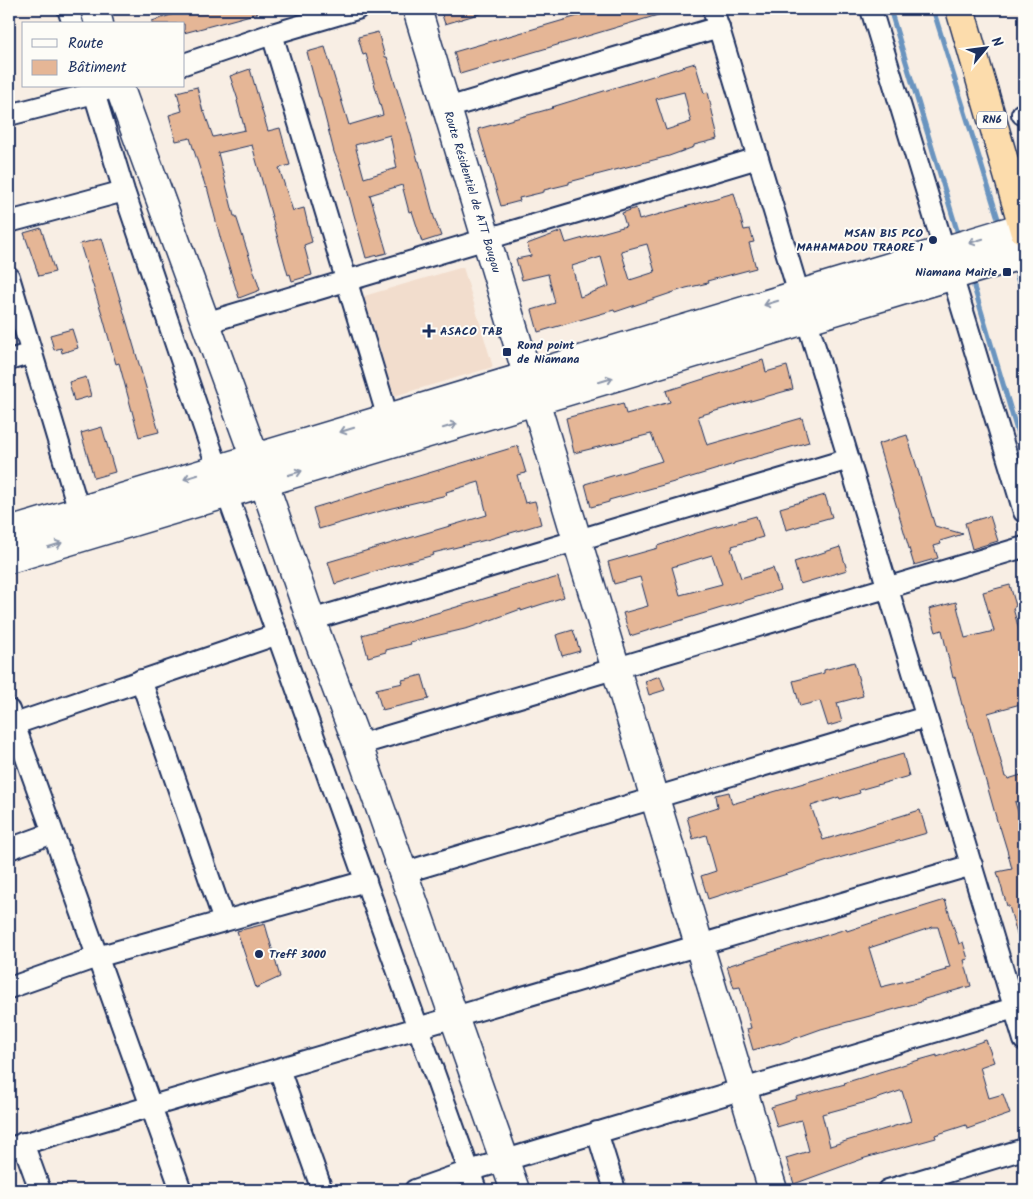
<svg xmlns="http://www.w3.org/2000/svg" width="1033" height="1199" font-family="Kalam,sans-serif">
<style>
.built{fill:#f2ddcd}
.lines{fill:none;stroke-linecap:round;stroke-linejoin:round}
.stream{stroke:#6a94bf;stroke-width:5}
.building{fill:#e5b696;stroke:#1b2f5e;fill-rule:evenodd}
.street-casing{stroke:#1b2f5e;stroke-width:24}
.secondary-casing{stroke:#1b2f5e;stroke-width:31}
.highway-casing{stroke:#1b2f5e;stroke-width:31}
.street{stroke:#fdfcf7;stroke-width:20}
.secondary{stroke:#fdfcf7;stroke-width:28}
.highway{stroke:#fcdcac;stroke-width:28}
.oneway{stroke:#8c96aa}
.poi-dot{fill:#1b2f5e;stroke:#fdfcf7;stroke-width:2}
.labels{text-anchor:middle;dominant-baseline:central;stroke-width:4;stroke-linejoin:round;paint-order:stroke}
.shield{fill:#fdfcf7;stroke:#5f6c8c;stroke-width:1}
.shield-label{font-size:11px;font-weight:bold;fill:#1b2f5e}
.street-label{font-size:12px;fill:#1b2f5e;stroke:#fdfcf7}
.poi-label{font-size:12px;font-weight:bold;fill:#1b2f5e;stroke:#fdfcf7;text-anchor:start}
</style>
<rect width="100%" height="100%" fill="#f8eee4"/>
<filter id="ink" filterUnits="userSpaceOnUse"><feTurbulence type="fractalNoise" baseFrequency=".02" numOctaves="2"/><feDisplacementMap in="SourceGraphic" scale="10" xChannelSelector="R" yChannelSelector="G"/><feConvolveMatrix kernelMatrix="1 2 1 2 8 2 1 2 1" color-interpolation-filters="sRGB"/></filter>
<g filter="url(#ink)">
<path class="built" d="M463,267L493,367L394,396L364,296Z"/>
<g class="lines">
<path class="stream" d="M890,9L959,237
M933,9L1000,225
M1017,276L1024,301
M974,287L1024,454"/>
</g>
<path class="building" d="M190,9H257L258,13L184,33V24H152V21Z
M440,9H482V13L445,24Z
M602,9H667L668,12L460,74L454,52Z
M378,32L385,57H387L411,135L418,161H419L434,217L441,236L422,242L412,211L409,212L402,185L370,195L387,253L366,258L343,175L334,152L320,97H319L307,52L325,47L349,125L383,115L366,54L363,55L358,37ZM390,135L397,168L364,178L355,145Z
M695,63L704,93L708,92L718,139L694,145V147L669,156L569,182V184L544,190V192L519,198L520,201L501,206L478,129L553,108L552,107ZM684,92L691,122L666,130L656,99Z
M250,69L268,131L280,128L290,165L279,168L293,211L304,208L312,242L304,245L312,275L292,281L290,274L288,275L252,145L218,153L234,216H236L260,290L239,298L223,248L207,187L206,188L190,138L176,141L169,115L182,111L177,92L197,87L203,112L204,111L213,137L245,130L237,101L238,100L230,76Z
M734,193L744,230L750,229L754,242L749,243L756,268L707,281L708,283L686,288L615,312L614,310L538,332L532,310L555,303L548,274L522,280L516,259L531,256L527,244L562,231L566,243L626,226L622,213L636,208L639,220ZM647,244L655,272L630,280L621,251ZM601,257L609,286L580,297L572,266Z
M41,228L55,272L39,276L24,233Z
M102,238L159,432L139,437L119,363L116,364L102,314L80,244Z
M72,329L78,348L62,353L61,348L54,350L50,335Z
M763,360L766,372L787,366L793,389L698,416L707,445L802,418L809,442L734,463V464L685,479L609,500V502L591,507L585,484L662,461L651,434L574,453L566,418L623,403L626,414L670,402L666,391Z
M86,377L91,396L74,401L69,382Z
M102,427L115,472L94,478L81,433Z
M907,435L935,526L963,534L940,541L941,544L934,546L938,558L914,565L878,444Z
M518,446L526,473L517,475L525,503L535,501L541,524L490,539L433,553L434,555L389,567L335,584L328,562L487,515L479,482L446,492L447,495L388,509L319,529L313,508Z
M825,495L832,517L786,530L780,508Z
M756,516L763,537L732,546L733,548L731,549L741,578L773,568L780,590L630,636L623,613L648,606L640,577L614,584L608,562L658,548L657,546L693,534ZM712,555L722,584L680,595L672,567Z
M990,516L998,541L972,549L965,523Z
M840,547L847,570L800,584L794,562Z
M558,577L564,597L521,611V609L469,628L410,642L411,644L386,650V652L368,657L362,635Z
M1010,585L1016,606L1013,608L1021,637L1024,636V703L988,713L1005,777H1007L1008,779L1024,774V800L1015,802L1024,831V944L1020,945L1009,906H1007L997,872L1012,869L1007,850L1000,827L999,828L971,728H970L963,705H962L955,677L953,678L942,630L936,632L929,609L956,602L965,638L994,631L983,592Z
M573,630L580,651L562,656L556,635Z
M854,662L863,696L837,703L842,722L828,726L820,701L800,706L793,681L824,673V670Z
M422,675L429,699L382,710L376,689L403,683L402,680Z
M660,676L665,690L649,695L645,681Z
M903,754L909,776L859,790L860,793L840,799L839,797L811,806L823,840L920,810L927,833L828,861L708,899L701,876L716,871L706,835L693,839L687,817L718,807L716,795L729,792L732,804Z
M945,900L959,944L963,942L968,959L964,960L971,986L921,1000V1002L870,1016L821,1029L779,1044V1043L753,1050L747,1029L751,1028L740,987L734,988L727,966L846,929L847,931L871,923ZM933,927H938L950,967L945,968L946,970L922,977L881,987L869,948Z
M265,924L280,977L256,988L237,931Z
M986,1040L994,1062L980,1067L989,1098L1003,1094L1010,1114L967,1129L966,1125L935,1135L936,1138L865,1158L794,1184L786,1158L809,1151L801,1120L777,1127L771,1107L797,1099L796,1097L845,1084L844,1083L912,1062L937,1055V1057ZM900,1091H902L911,1121L830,1146L822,1114L870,1101Z"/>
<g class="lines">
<defs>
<path id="street" d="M68,9L73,24
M713,9L1024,1040
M871,9L1024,512
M272,34L388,418
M184,64L272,34L357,9
M92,86L124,191L218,469L476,1190
M447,108L719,27
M1022,114L1024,113
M9,115L106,90
M9,222L124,191
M9,277L83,524
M205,323L758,158
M9,360L32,353
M311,620L849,459
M141,680L224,921
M9,710L181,1190
M9,726L278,634
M358,745L1024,547
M9,849L53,833
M402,873L926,717
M9,988L97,957L366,881
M279,1069L322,1190
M597,1132L615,1190
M23,1143L40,1190
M9,1148L972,865
M415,1190L469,1171L1024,1005
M888,1190L1024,1149"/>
<path id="secondary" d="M95,9L99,24
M417,9L773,1190
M119,86L264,483L311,620L358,745L515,1190
M9,532L1023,227
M9,559L1024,254"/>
<path id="highway" d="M960,9L1024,230"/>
</defs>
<use href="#street" class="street-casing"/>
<use href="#secondary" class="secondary-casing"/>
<use href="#highway" class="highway-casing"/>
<use href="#street" class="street"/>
<use href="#secondary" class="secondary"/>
<use href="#highway" class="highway"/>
</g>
<defs><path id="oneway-shaft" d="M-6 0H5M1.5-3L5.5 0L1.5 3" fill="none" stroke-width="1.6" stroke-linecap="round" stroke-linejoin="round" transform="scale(1.25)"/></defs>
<g class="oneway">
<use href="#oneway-shaft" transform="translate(976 241) rotate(163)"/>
<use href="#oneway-shaft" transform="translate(771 303) rotate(163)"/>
<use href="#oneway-shaft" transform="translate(606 380) rotate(-17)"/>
<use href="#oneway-shaft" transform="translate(450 426) rotate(-17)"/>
<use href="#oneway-shaft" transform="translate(347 430) rotate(163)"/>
<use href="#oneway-shaft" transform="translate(295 473) rotate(-17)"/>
<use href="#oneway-shaft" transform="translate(191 477) rotate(163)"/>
<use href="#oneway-shaft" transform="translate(55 545) rotate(-17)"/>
</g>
</g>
<g class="poi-dot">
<circle cx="933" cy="240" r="5"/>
<rect x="1002" y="267" width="10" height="10" rx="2.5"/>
<path d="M426.5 323.5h5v5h5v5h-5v5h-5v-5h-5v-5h5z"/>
<rect x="502" y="347" width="10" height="10" rx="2.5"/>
<circle cx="259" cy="954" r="5"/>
</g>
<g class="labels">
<rect class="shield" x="977" y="111.5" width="30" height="17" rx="4"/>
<g class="shield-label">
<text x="992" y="120">RN6</text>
</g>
<g class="street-label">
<text transform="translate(472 192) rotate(73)">Route Résidentiel de ATT Bougou</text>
</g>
<g class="poi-label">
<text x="923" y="233" text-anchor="end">MSAN B15 PCO<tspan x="923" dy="14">MAHAMADOU TRAORE 1</tspan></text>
<text x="997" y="272" text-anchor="end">Niamana Mairie</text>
<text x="440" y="331">ASACO TAB</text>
<text x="517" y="345">Rond point<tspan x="517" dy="14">de Niamana</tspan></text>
<text x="269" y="954">Treff 3000</text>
</g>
</g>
<rect width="1033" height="1199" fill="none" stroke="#fdfcf7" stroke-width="30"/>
<rect x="15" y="15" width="1003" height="1169" fill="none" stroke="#1b2f5e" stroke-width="2" filter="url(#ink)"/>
<rect x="22" y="22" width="162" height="65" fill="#fdfcf7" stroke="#a3aaba"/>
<rect x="32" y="39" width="25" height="8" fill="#fdfcf7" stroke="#a3aaba"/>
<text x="68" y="48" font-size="15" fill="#1b2f5e">Route</text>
<rect x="32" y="60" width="25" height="15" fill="#e5b696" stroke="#a3aaba"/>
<text x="68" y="72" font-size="15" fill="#1b2f5e">Bâtiment</text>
<g transform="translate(986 48) rotate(61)" stroke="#fdfcf7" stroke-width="4" paint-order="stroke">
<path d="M0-4L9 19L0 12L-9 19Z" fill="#1b2f5e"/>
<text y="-8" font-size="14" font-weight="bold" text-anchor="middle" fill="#1b2f5e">N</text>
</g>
</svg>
